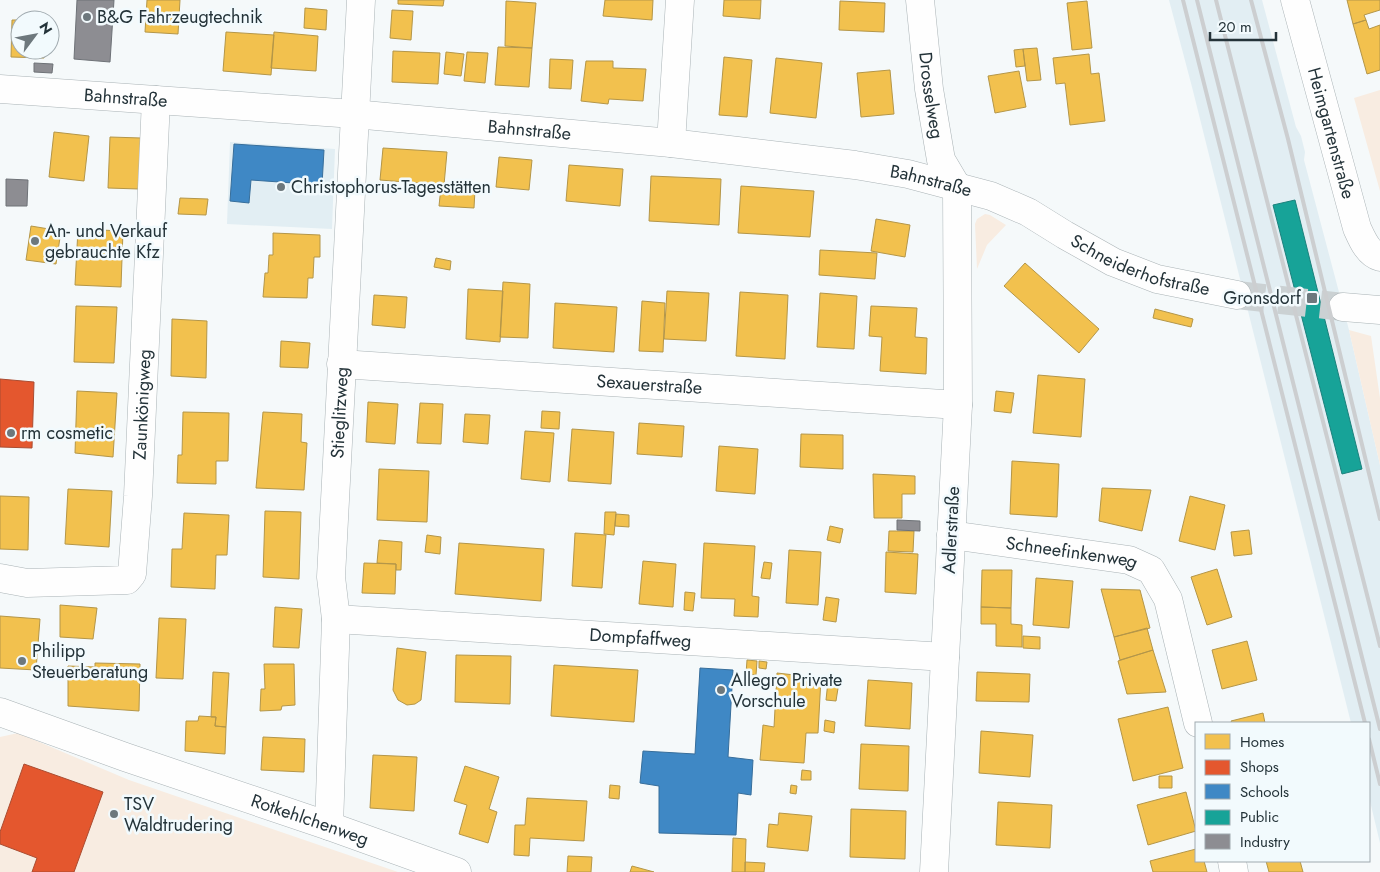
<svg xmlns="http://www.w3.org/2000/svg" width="1380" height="872" font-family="Jost,sans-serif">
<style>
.built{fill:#e2eef3}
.green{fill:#f8ece1}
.homes{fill:#f2c14e;stroke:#b49648}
.shops{fill:#e4572e;stroke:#aa4c31}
.schools{fill:#3f88c5;stroke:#376e9b}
.public{fill:#17a398;stroke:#1b817c}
.industry{fill:#8d8d92;stroke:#6e7277}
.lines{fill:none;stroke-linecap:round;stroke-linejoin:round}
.minor-tunnel{stroke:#cbd1d3;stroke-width:28;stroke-dasharray:28 14;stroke-linecap:butt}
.minor-casing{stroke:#aab3b6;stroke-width:29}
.minor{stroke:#fefefe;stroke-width:28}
.rail{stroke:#ccced0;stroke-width:4}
.poi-dot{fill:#6d787d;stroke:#f2fafd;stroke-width:2}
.labels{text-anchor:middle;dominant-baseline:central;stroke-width:5;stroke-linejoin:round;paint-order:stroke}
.poi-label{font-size:18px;fill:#243339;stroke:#f2fafd;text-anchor:start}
.street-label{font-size:18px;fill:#243339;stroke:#f2fafd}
</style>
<rect width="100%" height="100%" fill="#f5f9fa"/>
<path class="built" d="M1169,0H1262L1296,127L1301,136L1305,152L1304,160L1349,330L1380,465V843L1369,797V723H1351L1192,87Z
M230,142L335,149L332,229L227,224Z"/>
<path class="green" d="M1380,90V191L1354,98Z
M985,214L990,215L1006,225L987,245L977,269L975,224L977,219Z
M1349,330L1371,336L1380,398V465Z
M18,733L129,780L398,872H0V737Z"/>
<path class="homes" d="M147,0H180L178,34L145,32Z
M398,0H444L443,6L398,4Z
M605,0H653L652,20L603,16Z
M724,0H761L760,19L723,16Z
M1347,0H1380V10L1364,15L1366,20L1353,24Z
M506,1L536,3L532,48L505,46Z
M840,1L885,3L884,32L839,30Z
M1087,1L1092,48L1072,50L1067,3Z
M305,8L327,10L326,30L304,28Z
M392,10L413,11L411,40L390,38Z
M12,20H20V50H44V58L11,57Z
M1366,20L1369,29L1380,25V70L1367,74L1353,24Z
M226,32L274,35L271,75L223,71Z
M274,32L318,36L316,71L271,68Z
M498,47L532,48L529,87L495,85Z
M1037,48L1041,80L1027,81L1023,49Z
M1023,49L1025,66L1016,67L1014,50Z
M393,51L440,53L438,84L392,82Z
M446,52L464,54L461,76L444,74Z
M467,52L488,53L485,83L464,81Z
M1089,54L1091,74L1099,73L1105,121L1070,125L1065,83L1056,84L1053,58Z
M724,57L752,60L747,117L719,115Z
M776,58L822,63L816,118L770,113Z
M550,59L573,60L571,89L549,88Z
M586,61H613V68L646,69L643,101L609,99L608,104L581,101Z
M890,70L894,114L861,117L857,73Z
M1019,71L1026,107L995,113L988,76Z
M54,132L89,136L84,181L49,177Z
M110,137L141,138L139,189L108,188Z
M383,148L447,152L444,185L380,180Z
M499,157L532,160L529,190L496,187Z
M569,165L623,169L620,206L566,201Z
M651,176L721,179L719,225L649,221Z
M741,186L814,191L810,237L738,233Z
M441,187L475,190L474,208L439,206Z
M180,198L208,199L206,215L178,214Z
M876,219L910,225L905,257L871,251Z
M31,226L61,231L56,264L26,260Z
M78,229L123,231L121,287L75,285Z
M273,233L320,235V257H314L313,278H308L307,298L263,297L265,273H268L269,255H273Z
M820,250L877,253L875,279L819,275Z
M436,258L451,261L450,270L434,267Z
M1025,263L1099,329L1079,353L1004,286Z
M503,282L530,284L528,338L500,337Z
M468,289L503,291L500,342L466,339Z
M667,291L709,293L706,341L664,339Z
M740,292L788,295L785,359L736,356Z
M820,293L857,296L854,349L817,347Z
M374,295L407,297L405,328L372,325Z
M642,301L665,303L663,352L639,351Z
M555,303L617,307L614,352L553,348Z
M76,306L117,307L114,363L74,362Z
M871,306L917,308L915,337L927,338L926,374L880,371L882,337L869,336Z
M1155,309L1193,319L1191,327L1153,318Z
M172,319L207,321L206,378L171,376Z
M281,341L310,343L308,368L280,367Z
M1038,375L1085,379L1081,437L1033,433Z
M77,391L117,393L113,457L75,453Z
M996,391L1014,393L1011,413L994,411Z
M368,402L398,404L395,444L366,442Z
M420,403L443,404L441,444L417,443Z
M542,411L560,412L559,429L541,428Z
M183,412L229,413L228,461H216V484L177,483L178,455H182Z
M263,412L302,414L301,442L307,443L304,490L256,488Z
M465,414L490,415L488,444L463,442Z
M639,423L684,426L682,457L637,454Z
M572,429L614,432L611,484L568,481Z
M525,431L554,433L550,482L521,479Z
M801,434L843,435V469L800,467Z
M719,446L758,449L755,494L716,491Z
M1012,461L1059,464L1057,517L1010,514Z
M379,469L429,471L427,522L377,520Z
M873,474L915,476V494H902V518H874Z
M1102,488L1151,490L1142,531L1099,521Z
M68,489L112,491L109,547L65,544Z
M0,496L29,497L28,550L0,549Z
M1190,496L1225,505L1215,550L1179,541Z
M265,511L301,512L299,579L263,577Z
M605,512H616L614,535L604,534Z
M184,513L229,515L227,555H216L215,589L171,587L172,549H182Z
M616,514L629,515V527L615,526Z
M830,526L843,529L840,543L827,540Z
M1249,530L1252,554L1234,556L1231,532Z
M889,531H914L913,552L888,551Z
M575,533L606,535L602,588L572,586Z
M427,535L441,537L440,554L425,552Z
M379,540L402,542L401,570H396V564L377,563Z
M459,543L544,549L541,601L455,594Z
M704,543L755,546L752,596L759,597L758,617L734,616L735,599L701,598Z
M789,550L821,552L818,605L786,603Z
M886,552L918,554L916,594L885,592Z
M643,561L676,564L673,607L639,604Z
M764,562L772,563L770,579L761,578Z
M364,563L396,564L395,594L362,593Z
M1217,569L1232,617L1207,625L1191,577Z
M982,570H1012L1011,608L981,607Z
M1036,578L1073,581L1069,628L1033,625Z
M1101,589L1140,590L1150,628L1114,637Z
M685,592L695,593L693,611L684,610Z
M826,597L839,599L836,622L823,620Z
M60,605L97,608L93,639L60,637Z
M275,607L302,609L299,648L273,647Z
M981,607L1011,608V624L1022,625V647L996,646V624H981Z
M0,616L40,619L36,670L0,668Z
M159,618L186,619L183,679L156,678Z
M1147,628L1153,650L1120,660L1114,637Z
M1023,636L1040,637V649L1023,648Z
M1247,641L1257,680L1222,689L1212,650Z
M397,648L426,652L421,700L415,704L407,705L398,700L393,690Z
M1153,650L1166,692L1127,694L1118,661Z
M456,655L511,656L510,704L455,702Z
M747,660L757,661L756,675L746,674Z
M759,661L767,662L766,669L759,668Z
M95,663L140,664L139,711L68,706V666L95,667Z
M264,664H294L295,705L282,706L281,710L260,711L261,689H265Z
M554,665L638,670L634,722L551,716Z
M213,672L229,673L226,727L215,726L216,717H211Z
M977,672L1030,674L1029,702L976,701Z
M777,673L821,678L818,733H806L804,763L760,760L763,725L774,727Z
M868,680L912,683L910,729L865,726Z
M828,681L839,682L836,701L826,700Z
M1168,707L1183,768L1133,781L1118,719Z
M1263,713L1265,723H1232L1231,721Z
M199,716L216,717L215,726L226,727L225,754L185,751L186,721H198Z
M825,720L835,722L834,733L824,731Z
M981,731L1033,735L1030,777L979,773Z
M263,737L305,739L304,772L261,770Z
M861,744L909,746L908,791L859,789Z
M373,755L417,757L414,811L370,808Z
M465,766L499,777L489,809L497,812L488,843L459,834L467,805L454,801Z
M802,770L811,771V780H801Z
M1159,776H1172V788H1159Z
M610,785L620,786L619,799L609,798Z
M791,785L797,786L796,794L790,793Z
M1186,792L1196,831L1148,845L1137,805Z
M527,798L587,801L584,841L530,838L529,856L514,855L515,825H525Z
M998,802L1052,805L1050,848L996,845Z
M851,809L906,811L905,859L850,857Z
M779,813L812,816L808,851L767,847L769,824L778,825Z
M733,838L746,839L745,872H732Z
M1196,849V861H1204L1207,872H1153L1150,861Z
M568,856L592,857L591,872H567Z
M1266,861H1300L1303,872H1269Z
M745,862L765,863L764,872H745Z
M632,866L654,872H630Z"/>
<path class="shops" d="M0,379L34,382L32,448L0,447Z
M24,764L103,792L74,872H32L37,858L0,844V832Z"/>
<path class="schools" d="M234,144L324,150L322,185L251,180L249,203L230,201Z
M700,668L733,670L728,757L753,760L751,795L738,793L736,835L659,833V786L640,783L643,751L695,754Z"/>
<path class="public" d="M1295,200L1362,469L1342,474L1273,205Z"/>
<path class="industry" d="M77,0H114L110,62L74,59Z
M34,63L53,64L52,73L34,72Z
M6,179L28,180L27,206H6Z
M897,520L920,521V531L897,530Z"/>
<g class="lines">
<path class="minor-tunnel" d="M1237,295L1343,307"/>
<defs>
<g id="minor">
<path id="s1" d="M920,0L929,89L941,160L957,187L958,405L934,872"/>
<path id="s2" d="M1295,0L1357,228C1362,239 1368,254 1380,257"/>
<path id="s3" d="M0,89L354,114L671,143L855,165L908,174L991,196L1028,212L1065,235L1113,262L1157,279L1237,295"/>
<path d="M671,143L680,0"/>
<path d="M1343,307L1380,310"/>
<path id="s4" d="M341,364L958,405"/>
<path id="s5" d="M951,535L1129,560L1151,570L1168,599L1198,723"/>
<path id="s6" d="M0,578L27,583L127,580L132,574L138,496L156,100"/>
<path id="s7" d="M336,619L945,657"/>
<path id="s8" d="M0,712L125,757L329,826L457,872"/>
<path id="s9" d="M329,826L336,619L331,577L361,0"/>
<path d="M1232,861L1234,872"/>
</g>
</defs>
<use href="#minor" class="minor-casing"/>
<use href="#minor" class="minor"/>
<path class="rail" d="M1183,0L1365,723
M1197,0L1380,729
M1216,0L1380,646
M1251,0L1288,139L1380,519
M1369,739L1380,784"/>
</g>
<g class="poi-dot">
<circle cx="87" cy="17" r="5"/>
<circle cx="281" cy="187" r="5"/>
<circle cx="35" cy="241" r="5"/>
<rect x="1306" y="292" width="12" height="12" rx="2.5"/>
<circle cx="11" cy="433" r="5"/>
<circle cx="22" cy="661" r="5"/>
<circle cx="721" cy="690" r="5"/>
<circle cx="114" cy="814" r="5"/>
</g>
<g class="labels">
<g class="poi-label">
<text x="97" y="17">B&amp;G Fahrzeugtechnik</text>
<text x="291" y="187">Christophorus-Tagesstätten</text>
<text x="45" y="231">An- und Verkauf<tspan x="45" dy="21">gebrauchte Kfz</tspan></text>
<text x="1301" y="298" text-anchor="end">Gronsdorf</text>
<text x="21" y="433">rm cosmetic</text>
<text x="32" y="651">Philipp<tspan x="32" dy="21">Steuerberatung</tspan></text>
<text x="731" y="680">Allegro Private<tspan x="731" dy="21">Vorschule</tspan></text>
<text x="124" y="804">TSV<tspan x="124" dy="21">Waldtrudering</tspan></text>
</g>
<g class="street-label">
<text stroke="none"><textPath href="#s1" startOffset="96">Drosselweg</textPath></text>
<text stroke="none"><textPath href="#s3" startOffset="126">Bahnstraße</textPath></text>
<text stroke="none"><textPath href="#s3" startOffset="531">Bahnstraße</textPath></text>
<text stroke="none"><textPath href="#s2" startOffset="138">Heimgartenstraße</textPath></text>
<text stroke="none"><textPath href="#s3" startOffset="936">Bahnstraße</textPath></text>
<text stroke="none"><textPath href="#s3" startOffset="1164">Schneiderhofstraße</textPath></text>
<text stroke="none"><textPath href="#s4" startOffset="309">Sexauerstraße</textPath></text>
<text stroke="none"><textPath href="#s6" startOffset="305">Zaunkönigweg</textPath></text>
<text stroke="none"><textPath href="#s9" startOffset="414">Stieglitzweg</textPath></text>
<text transform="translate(951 530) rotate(-87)">Adlerstraße</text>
<text stroke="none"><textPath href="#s5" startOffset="122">Schneefinkenweg</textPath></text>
<text stroke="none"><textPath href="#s7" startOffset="305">Dompfaffweg</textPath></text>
<text stroke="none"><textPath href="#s8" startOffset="328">Rotkehlchenweg</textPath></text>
</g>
</g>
<rect x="1195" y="722" width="175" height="140" fill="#f2fafd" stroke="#a0aaaf"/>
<rect x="1205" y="734" width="25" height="15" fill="#f2c14e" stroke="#a0aaaf"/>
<text x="1240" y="747" font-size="15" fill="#243339">Homes</text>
<rect x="1205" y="760" width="25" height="15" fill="#e4572e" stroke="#a0aaaf"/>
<text x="1240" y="772" font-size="15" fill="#243339">Shops</text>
<rect x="1205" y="784" width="25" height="15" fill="#3f88c5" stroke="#a0aaaf"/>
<text x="1240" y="797" font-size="15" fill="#243339">Schools</text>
<rect x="1205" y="810" width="25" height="15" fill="#17a398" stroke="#a0aaaf"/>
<text x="1240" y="822" font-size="15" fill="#243339">Public</text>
<rect x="1205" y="834" width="25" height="15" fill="#8d8d92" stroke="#a0aaaf"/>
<text x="1240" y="847" font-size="15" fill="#243339">Industry</text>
<g transform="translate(35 35) rotate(58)"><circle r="24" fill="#f2fafd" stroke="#a0aaaf"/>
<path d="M0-4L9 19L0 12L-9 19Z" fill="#6d787d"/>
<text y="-8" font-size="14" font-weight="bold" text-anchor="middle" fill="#243339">N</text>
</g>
<path d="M1210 32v8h66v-8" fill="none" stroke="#243339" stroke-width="2.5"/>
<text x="1218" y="32" font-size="15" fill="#243339" stroke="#f2fafd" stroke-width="4" paint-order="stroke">20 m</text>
</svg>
